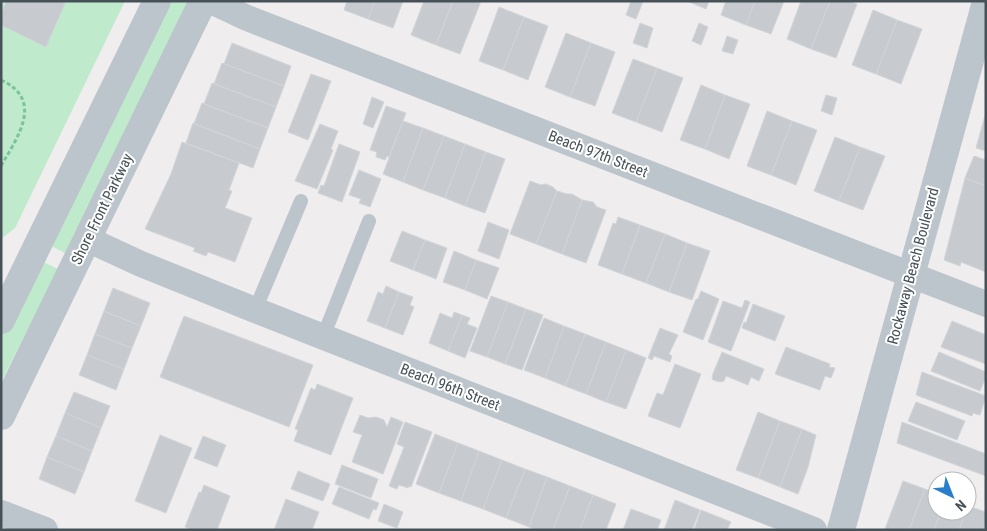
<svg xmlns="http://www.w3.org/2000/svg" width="987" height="531" font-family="'Roboto Condensed',sans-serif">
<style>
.green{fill:#bfeacc}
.building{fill:#c7cbcf;stroke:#d1d4d8}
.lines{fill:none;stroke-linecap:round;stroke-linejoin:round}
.path{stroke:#7ac499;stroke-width:3;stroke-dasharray:4 2.5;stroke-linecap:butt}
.service{stroke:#bcc5cb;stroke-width:14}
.minor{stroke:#bcc5cb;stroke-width:26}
.tertiary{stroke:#bcc5cb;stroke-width:28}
.labels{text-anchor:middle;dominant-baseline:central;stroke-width:4;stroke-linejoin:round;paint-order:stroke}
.street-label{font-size:15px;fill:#475258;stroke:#fff}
</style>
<rect width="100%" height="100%" fill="#efeded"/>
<path class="green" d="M1,1H125L15,228L1,239Z
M165,1H188L65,253L47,244Z
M39,260L58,269L1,382V335Z"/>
<path class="building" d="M7,1H66L46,47L1,25V13Z
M347,1H375L368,19L344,10Z
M375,1H403L393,28L368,19Z
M424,1H453L436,45L411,35Z
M453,1H481L460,54L436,45Z
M631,1H643L636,19L626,15Z
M687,1H709L706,9Z
M726,1H755L746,25L721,15Z
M755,1H784L771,34L746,25Z
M801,1H830L811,49L787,39Z
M830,1H849L857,4L836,58L811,49Z
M499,7L524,17L503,70L479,61Z
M873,10L897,20L876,74L852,65Z
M524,17L548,26L528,80L503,70Z
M897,20L922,29L901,84L876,74Z
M640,23L653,28L647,48L633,43Z
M699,23L708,27L701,45L692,41Z
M566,33L591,43L570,97L545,87Z
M727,36L738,40L733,54L722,51Z
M232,43L291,66L284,86L224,64Z
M591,43L615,52L595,106L570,97Z
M633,59L657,68L636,122L612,113Z
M222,63L284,86L276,107L214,84Z
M657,68L683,78L662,132L636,122Z
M311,74L331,81L308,140L288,132Z
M212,83L276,107L268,128L204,104Z
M701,85L725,95L705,149L680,140Z
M725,95L750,104L729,159L705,149Z
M826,95L837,98L832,115L821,111Z
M372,97L384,102L373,128L363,124Z
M202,103L268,128L260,149L194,124Z
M386,106L406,113L389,157L387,156L385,160L376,157L377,152L370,150Z
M767,111L792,121L771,175L747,166Z
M986,112V151L976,148Z
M403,121L423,128L403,182L383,174Z
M792,121L817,130L796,185L771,175Z
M193,123L260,149L253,168L186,143Z
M320,124L338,131L331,149L333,150L317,189L295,181Z
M423,128L444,136L423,190L403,182Z
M444,136L465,144L445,198L423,190Z
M835,137L860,147L839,201L814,191Z
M182,142L239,163L229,190L232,191L225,208L252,218L235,262L208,252L206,256L193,251L195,248L145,229L171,174Z
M339,144L360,152L342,202L318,193L321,185L324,186Z
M465,144L486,152L465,206L445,198Z
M860,147L885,156L863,210L839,201Z
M486,152L505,159L485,213L465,206Z
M974,156L986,160V186L965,178Z
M359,170L381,179L370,207L359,203L361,199L349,195Z
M965,178L986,186V272L961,262L960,266L944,260Z
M530,181L541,185L546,184L553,187L557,191L536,244L510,234Z
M557,191L567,194H572L582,200L562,254L536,244Z
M582,200L593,202L597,207L606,210L586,263L562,254Z
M618,217L640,225L622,274L598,265L613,223L616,224Z
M488,222L509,230L499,259L478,251Z
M640,225L665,234L646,283L622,274Z
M402,231L425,240L413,270L390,261Z
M665,234L687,243L669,292L646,283Z
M425,240L447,248L436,279L413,270Z
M687,243L710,251L692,300L669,292Z
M454,251L476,260L465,290L443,282Z
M476,260L499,268L487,299L465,290Z
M386,286L399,292L385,328L367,321L378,292L383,294Z
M113,288L150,303L141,326L104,311Z
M701,291L719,299L703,340L683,332L696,299H698Z
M399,292L413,297L410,305L414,307L403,335L385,328Z
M491,296L508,302L487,357L470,351Z
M745,300L750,302L731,351L708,342L723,301L742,308Z
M508,302L526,309L505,364L487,357Z
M753,304L785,316L775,341L742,328L744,322L746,323Z
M526,309L543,315L522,370L505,364Z
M104,311L141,326L132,348L95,334Z
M454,312L462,315L448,351L429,343L440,313L452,318Z
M462,315L470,318L467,324L477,328L465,358L448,351Z
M184,316L313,365L289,427L160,377Z
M544,318L564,326L545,378L524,370Z
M952,321L986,335V364L941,347Z
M564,326L585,334L565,386L545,378Z
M660,328L678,335L669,354L672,356L670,362L654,356L652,360L648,358Z
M95,334L132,348L124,369L87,355Z
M585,334L606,342L586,394L565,386Z
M606,342L626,350L606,402L586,394Z
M786,347L830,364L829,367L835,368L831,378L825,376L820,390L775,374Z
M626,350L646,358L626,409L606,402Z
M722,352L764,369L759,381L751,377L748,385L726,376L724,381L720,382L713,380L712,376Z
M939,352L986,372V377L980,391L931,371Z
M87,355L124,369L116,390L79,375Z
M675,364L701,374L680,428L648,416L657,393L663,395Z
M922,372L986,396L980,415L973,413L972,416L916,395Z
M317,384L353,398L331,455L294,441L298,430L295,429L311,388L315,390Z
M74,392L110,406L101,428L65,413Z
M916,402L965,421L957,440L908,421Z
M758,412L780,421L758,478L736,470Z
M65,413L101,428L92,451L56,436Z
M360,415L368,418L376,417L384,420L387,427L391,417L403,422L383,474L352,462L362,435L353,432Z
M780,421L802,429L780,487L758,478Z
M405,422L432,432L411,487L409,486L408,488L399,485L397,489L389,486L404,447L397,444Z
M902,422L986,454V476L897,443Z
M802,429L816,435L808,467L798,494L780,487Z
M435,434L458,443L439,493L416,484Z
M160,435L192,448L166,513L135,501Z
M56,436L92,451L84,472L47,457Z
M203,436L226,445L217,467L194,458Z
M458,443L479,451L461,501L439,493Z
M479,451L502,460L483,509L461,501Z
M47,457L84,472L75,494L39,479Z
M502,460L525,469L506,518L483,509Z
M342,465L378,479L371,498L335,484Z
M525,469L547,477L529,527L506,518Z
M298,471L330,484L323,501L291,489Z
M547,477L570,486L553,530H536L529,527Z
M903,481L925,489L909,530H888L885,529Z
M204,485L230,496L217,530H191L185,527L199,492L201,493Z
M570,486L593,495L580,530H553Z
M339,487L379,503L376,510L373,509L369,519L332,504Z
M925,489L937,494V511H941L934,530H909Z
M593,495L616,504L606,530H580Z
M286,499L319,512L312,530H274Z
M675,500L700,510L692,530H664Z
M384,504L403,512L397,528L378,521Z
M968,506L986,512V523L983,530H959Z
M631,509L661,520L657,530H623Z
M701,510L731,522L727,530H694Z
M941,511H966L959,530H934Z"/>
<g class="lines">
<path class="path" d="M1,80C45,100 17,138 1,166"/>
<path class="service" d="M255,310L301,201
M323,337L369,221"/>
<path class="minor" d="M211,1L247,18L986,304
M87,239L141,264L255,310L814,530
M1,513L45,530"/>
<path class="tertiary" d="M1,320L157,1
M1,416L203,1
M841,530L986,2"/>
</g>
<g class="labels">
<g class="street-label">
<text transform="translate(598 154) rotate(21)">Beach 97th Street</text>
<text transform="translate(102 209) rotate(-64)">Shore Front Parkway</text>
<text transform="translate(913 266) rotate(-75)">Rockaway Beach Boulevard</text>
<text transform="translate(450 387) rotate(21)">Beach 96th Street</text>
</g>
</g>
<rect width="987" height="531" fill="none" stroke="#475258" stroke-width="5"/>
<g transform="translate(952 496) rotate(137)"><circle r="24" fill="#ffffff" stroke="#b5babc"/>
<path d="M0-4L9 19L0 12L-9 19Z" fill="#2a7fcc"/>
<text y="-8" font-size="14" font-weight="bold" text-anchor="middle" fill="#475258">N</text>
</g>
</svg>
